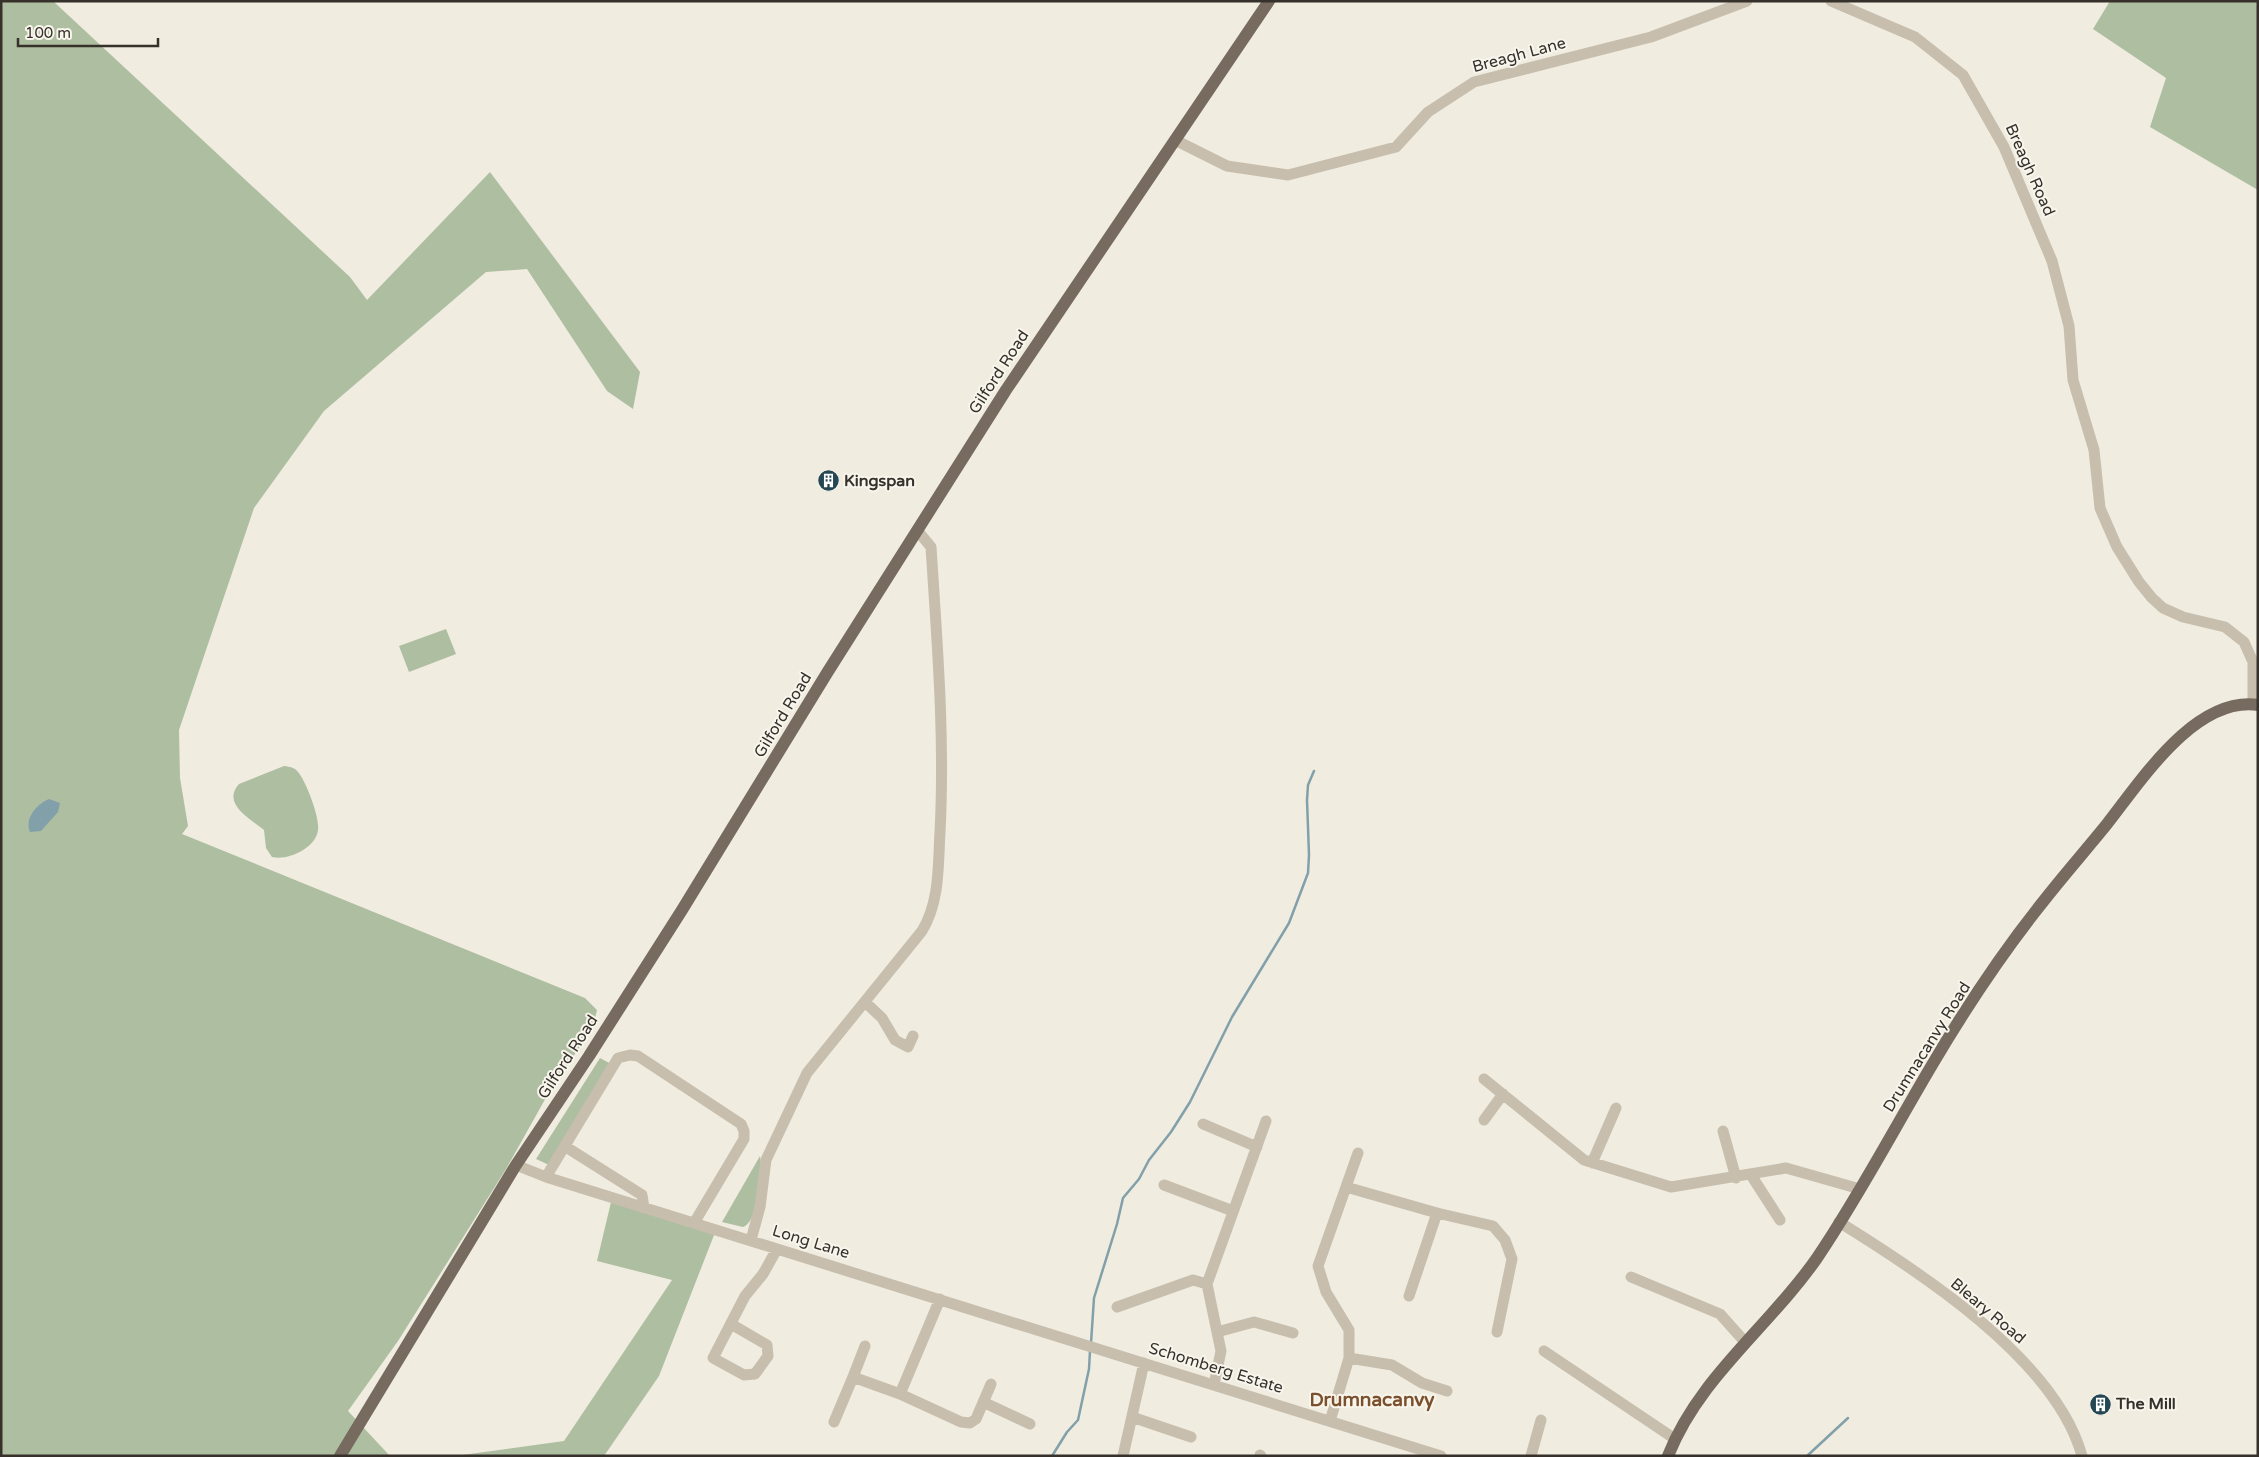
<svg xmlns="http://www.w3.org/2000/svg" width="2259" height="1457" font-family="'Varela Round',sans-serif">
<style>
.green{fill:#aebea1}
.water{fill:#82a0aa}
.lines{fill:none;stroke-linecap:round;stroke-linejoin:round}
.stream{stroke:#82a0aa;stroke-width:2.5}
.minor{stroke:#c7bead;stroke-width:11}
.major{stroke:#766b5e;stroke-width:12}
.labels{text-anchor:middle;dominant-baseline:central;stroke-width:4;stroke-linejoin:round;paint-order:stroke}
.street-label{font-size:16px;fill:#36312b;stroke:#f8f5ec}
.poi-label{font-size:16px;font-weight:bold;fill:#36312b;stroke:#f8f5ec;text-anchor:start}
.quarter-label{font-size:19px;font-weight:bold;fill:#7c502d;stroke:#f8f5ec}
</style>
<rect width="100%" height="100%" fill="#f0ece0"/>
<path class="green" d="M1,1H53L350,277L367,300L490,172L640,372L633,409L607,391L527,269L486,272L324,411L254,508L179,730L180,778L188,826L182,834L585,998L597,1010L593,1027L548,1094L506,1169L398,1341L348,1411L390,1456H1Z
M2110,1H2258V190L2150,127L2166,78L2093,29Z
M446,629L456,654L409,672L399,646Z
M284,766C290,767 294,767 298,772C306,781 320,818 318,830C316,848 288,861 272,857L266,848L264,830C251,819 221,804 239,784Z
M600,1058L611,1064L549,1165L536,1159Z
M760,1156C763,1172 758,1223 743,1227L722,1222Z
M612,1198L716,1230L659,1376L604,1456H455L564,1441L672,1280L597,1261Z"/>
<path class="water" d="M49,799L60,803L58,812L41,831L30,832C24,818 37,804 49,799Z"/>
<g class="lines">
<path class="stream" d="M1091,1343L1094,1298L1117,1224L1123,1198L1139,1179L1149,1160L1171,1132L1190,1102L1232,1017L1289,923L1308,873L1309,855L1307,800L1308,785L1314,771
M1052,1456L1067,1432L1078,1420L1089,1369L1090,1351
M1807,1456L1848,1418"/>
<path class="minor" d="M1831,1L1915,37L1963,75L2004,147L2052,261L2069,326L2073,380L2094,450L2100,508L2117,547L2139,582L2152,598L2163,608L2183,617L2225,627L2244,642L2253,662V704
M1175,140L1227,166L1288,175L1396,147L1428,112L1474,82L1651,37L1747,1
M865,1002L882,1018L895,1040L908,1047L913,1036
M1484,1079L1584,1160L1671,1187L1786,1168L1860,1189
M1484,1120L1503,1094
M1203,1124L1257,1147
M1723,1131L1736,1178
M566,1147L642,1195L644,1208
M1592,1163L1616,1108
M516,1165L546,1177L1441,1456
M1751,1175L1780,1220
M546,1177L618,1058L630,1055L638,1056L741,1124L744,1131V1139L694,1223
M1164,1185L1233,1211
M1346,1187L1437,1213L1493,1226L1505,1240L1512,1259L1497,1332
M1839,1222C1920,1272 2056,1360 2082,1456
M751,1240L760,1207L766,1160L807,1073L922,931C940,901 938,866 940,832C945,736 937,642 931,547L917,530
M1631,1277L1720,1314L1745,1342
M1409,1296L1437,1213
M1117,1307L1193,1280L1207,1284
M731,1324L767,1345L768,1356L755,1374L744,1375L713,1358L745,1296L763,1274L777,1249
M1217,1332L1254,1322L1293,1333
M865,1346L853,1377L900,1394L940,1299
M1544,1351L1675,1439
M1349,1358L1392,1365L1422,1383L1447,1391
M1214,1385L1221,1351L1207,1284L1266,1121
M900,1394L961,1422L970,1423L976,1419L991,1384
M983,1402L1030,1424
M1132,1417L1191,1437
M1330,1421L1349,1358V1330L1326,1292L1318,1266L1358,1153
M834,1422L853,1377
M1260,1455L1261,1456
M1123,1456L1144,1363
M1531,1456L1541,1420"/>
<path class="major" d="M340,1456L516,1165L589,1056L682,910L827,673L1006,390L1269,1
M1668,1456C1699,1377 1770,1326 1817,1258C1859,1196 1894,1129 1932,1065C1965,1009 2002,953 2042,903C2063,876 2086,850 2107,824C2141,781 2195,696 2258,705"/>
</g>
<defs>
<symbol id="building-disc" viewBox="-11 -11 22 22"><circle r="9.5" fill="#254653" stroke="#f8f5ec"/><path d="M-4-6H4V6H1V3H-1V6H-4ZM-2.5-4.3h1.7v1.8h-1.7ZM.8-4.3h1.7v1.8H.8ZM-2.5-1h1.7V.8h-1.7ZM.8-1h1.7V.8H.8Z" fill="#fff"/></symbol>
</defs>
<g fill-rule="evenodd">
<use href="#building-disc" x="816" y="468" width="25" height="25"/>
<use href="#building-disc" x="2088" y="1392" width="25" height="25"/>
</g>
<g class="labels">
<g class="street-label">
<text transform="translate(1519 55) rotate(-15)">Breagh Lane</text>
<text transform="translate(2030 170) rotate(66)">Breagh Road</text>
<text transform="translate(999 372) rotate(-57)">Gilford Road</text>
<text transform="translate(783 715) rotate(-59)">Gilford Road</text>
<text transform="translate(1927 1047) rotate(-58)">Drumnacanvy Road</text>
<text transform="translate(568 1057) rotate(-57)">Gilford Road</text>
<text transform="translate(811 1242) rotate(17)">Long Lane</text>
<text transform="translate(1988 1311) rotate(40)">Bleary Road</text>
<text transform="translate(1216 1368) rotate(17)">Schomberg Estate</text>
</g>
<g class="poi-label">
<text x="844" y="481">Kingspan</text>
<text x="2116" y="1404">The Mill</text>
</g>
<g class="quarter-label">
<text x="1372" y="1400">Drumnacanvy</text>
</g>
</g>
<rect width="2259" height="1457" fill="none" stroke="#36312b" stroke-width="5"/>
<path d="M18 38v8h140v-8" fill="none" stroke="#36312b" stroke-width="2.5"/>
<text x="25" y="38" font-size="15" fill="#36312b" stroke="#f8f5ec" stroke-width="4" paint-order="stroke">100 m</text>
</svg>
